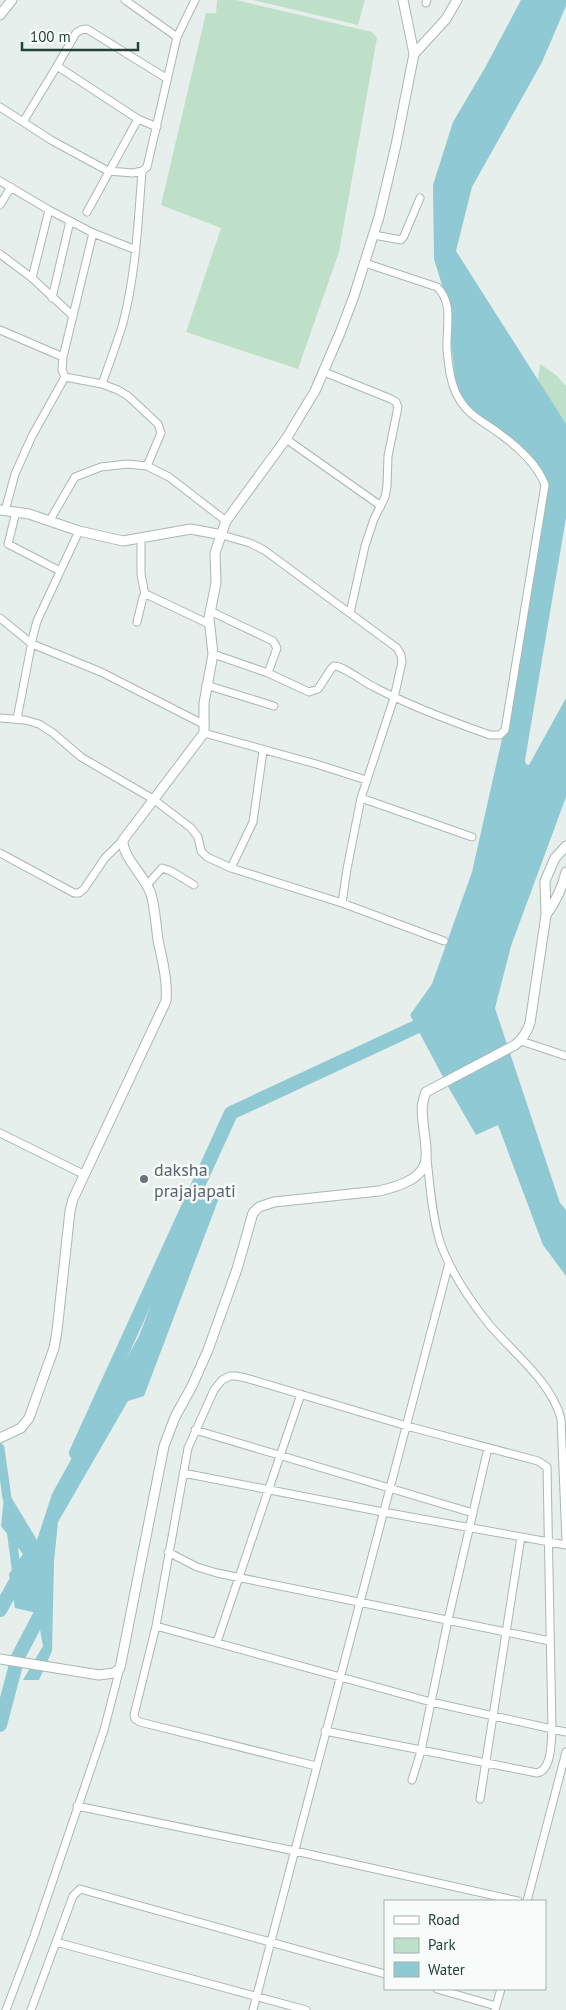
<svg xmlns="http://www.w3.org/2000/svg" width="566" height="2010" font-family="'PT Sans',sans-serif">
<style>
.green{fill:#bfe0c8}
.water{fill:#8ec9d4}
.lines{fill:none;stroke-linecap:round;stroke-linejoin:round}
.canal{stroke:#8ec9d4;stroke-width:9}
.river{stroke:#8ec9d4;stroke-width:14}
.minor-casing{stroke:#a8b8b2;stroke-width:9}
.tertiary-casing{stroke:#a8b8b2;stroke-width:11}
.minor{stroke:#fff;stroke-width:7}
.tertiary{stroke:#fff;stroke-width:9}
.worship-dot{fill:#6b7280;stroke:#f7fbf9;stroke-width:2}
.labels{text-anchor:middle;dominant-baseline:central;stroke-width:5;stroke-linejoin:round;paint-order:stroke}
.worship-label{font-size:18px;fill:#5b616d;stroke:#f7fbf9;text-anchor:start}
</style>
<rect width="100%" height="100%" fill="#e6efeb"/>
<path class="green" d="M217,0H236L372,32L377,38L339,252L298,369L186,332L221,228L161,205L206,13H216Z
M253,0H365L358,25Z
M540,364L556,375L566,386V444L537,387Z"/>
<path class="water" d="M521,0H566V6L542,62L472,187L456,251L566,424V518L525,760L526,764L529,765L566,698V797L511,946L495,1008L560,1203L566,1210V1276L543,1245L498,1125L476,1135L450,1090L410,1015L432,984L472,872L502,739L548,485L506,440L465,411L455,378L446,298L434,259L433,185L453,122L486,66Z
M222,1190L144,1396L128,1401L58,1522L54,1561L52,1651L39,1680H23L43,1646L37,1613L15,1608L9,1574L23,1554L1,1526L5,1487L37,1540L52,1494L139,1336L194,1193Z"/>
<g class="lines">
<path class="canal" d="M0,1448L7,1498
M11,1529L17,1575"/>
<path class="river" d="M76,1453L231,1113L416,1027
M0,1610L20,1574
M0,1725L18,1657L41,1613L39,1603"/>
<defs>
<path id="minor" d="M125,0L177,37
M426,3L427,0
M0,107L51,140L108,171L133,173L142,171L147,167L177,37L195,0
M23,122L57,66
M157,127L138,119L57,66L76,33L81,30L87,29L166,78
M0,181L49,210L93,233L136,250
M0,205L11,187
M87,212L138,119
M374,235L401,240L404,236L420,198
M0,254L32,278L73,316
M32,278L49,210
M52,298L70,221
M0,330L63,357L62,370L65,377L102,384L118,390L128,396L158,424L161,433L147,466
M63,357L93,233
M324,372L391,399L396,402L398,407L388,456L387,486L385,497L374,519L365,546L350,613
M102,384C109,364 117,343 123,323C136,273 138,222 142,171
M286,439L381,506
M5,511L15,474L32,436L65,377
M16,512L8,544L60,571
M50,520L75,477L101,467L127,464L147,466L169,477L226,521
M222,535L250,543L264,550L397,648L401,655L402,662L394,698L361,798L347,869L342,903
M141,539V574L145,595
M210,611L273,641L277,648L268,673
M0,618L32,644L101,672L205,725
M137,622L143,597L148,595L209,624
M213,654L268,673L309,692L318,689L331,669L334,666C344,666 363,682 374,687C412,707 450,721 490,735H500L505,730L545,485C538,465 517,446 500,434C482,420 467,416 456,393C450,380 448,363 447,349C446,327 454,303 437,287L365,263
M206,685L274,706
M0,718L25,720L39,724L53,733L81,757L153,799L191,828L198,837L201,851L207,857L231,868L342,903L444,941
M17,719L33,636L37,621L79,531
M204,733L316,764L366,780
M361,798L472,837
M0,853L74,893H79L84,889L105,858L123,840
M231,868L253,822L263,751
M147,885L162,868L171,871L194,885
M521,1041L566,1056
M0,1133L83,1174
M427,1159C430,1186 432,1215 440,1242C450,1271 469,1299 488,1323C512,1352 552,1382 561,1419L566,1541
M195,1430L473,1513
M183,1473L383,1512L566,1545
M168,1552L197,1567L217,1573L550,1641
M156,1626L431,1702L566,1732
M217,1642L301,1394
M316,1766L140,1722L135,1719L134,1715L156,1626L188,1448L214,1390L222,1380L230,1376H236L246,1378L407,1426L538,1461L547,1467L552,1730C551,1742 552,1770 537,1773L325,1731
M412,1780L421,1751L448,1620L488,1448
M480,1799L521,1537
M77,1806L295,1851L518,1901
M527,1901L566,1752
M56,1942L306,2010
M437,1989L496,2006
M6,2010L34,1936L104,1730L120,1668
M31,2010L73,1896L80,1889L385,1974
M253,2010L449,1263
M495,2010L501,1989"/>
<path id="tertiary" d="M0,15L12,0
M414,54L446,19L457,0
M0,510L29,514L79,531L123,541L191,529L222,535
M546,915C556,901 562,889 566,872
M0,1438L21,1428L29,1418L54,1348L57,1331L70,1211L73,1199L166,1001C168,981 162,959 158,940C156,925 155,908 151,894C145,876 122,857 123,840L204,733V703L213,654L209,618L216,583L215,553L226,521L286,439L315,391L340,333L354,296L379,217L396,145L414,54L403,0
M0,1659L99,1675L114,1673L120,1668L164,1446L175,1417L192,1386L208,1350L237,1269L253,1213L259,1207L274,1202L379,1191C396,1187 426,1179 426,1157C427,1146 424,1134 423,1122C422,1111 421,1103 426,1092L515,1045C523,1039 527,1032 530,1023L546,915L545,881L555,858L566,846"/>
</defs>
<use href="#minor" class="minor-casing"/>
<use href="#tertiary" class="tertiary-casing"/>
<use href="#minor" class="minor"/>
<use href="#tertiary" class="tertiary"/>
</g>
<circle class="worship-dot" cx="144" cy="1179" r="5"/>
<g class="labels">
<g class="worship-label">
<text x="154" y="1169">daksha<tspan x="154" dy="21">prajajapati</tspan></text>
</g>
</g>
<rect x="384" y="1900" width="162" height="90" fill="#f7fbf9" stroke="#a3b1ad"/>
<rect x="394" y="1916" width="25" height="8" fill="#ffffff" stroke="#a3b1ad"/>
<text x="428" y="1925" font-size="15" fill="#24423a">Road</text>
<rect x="394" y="1938" width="25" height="15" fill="#bfe0c8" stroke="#a3b1ad"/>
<text x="428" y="1950" font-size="15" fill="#24423a">Park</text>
<rect x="394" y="1962" width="25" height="15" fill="#8ec9d4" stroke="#a3b1ad"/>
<text x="428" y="1975" font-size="15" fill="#24423a">Water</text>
<path d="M22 42v8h116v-8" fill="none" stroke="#24423a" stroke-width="2.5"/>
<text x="30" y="42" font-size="15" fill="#24423a" stroke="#f7fbf9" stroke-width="4" paint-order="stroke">100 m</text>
</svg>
